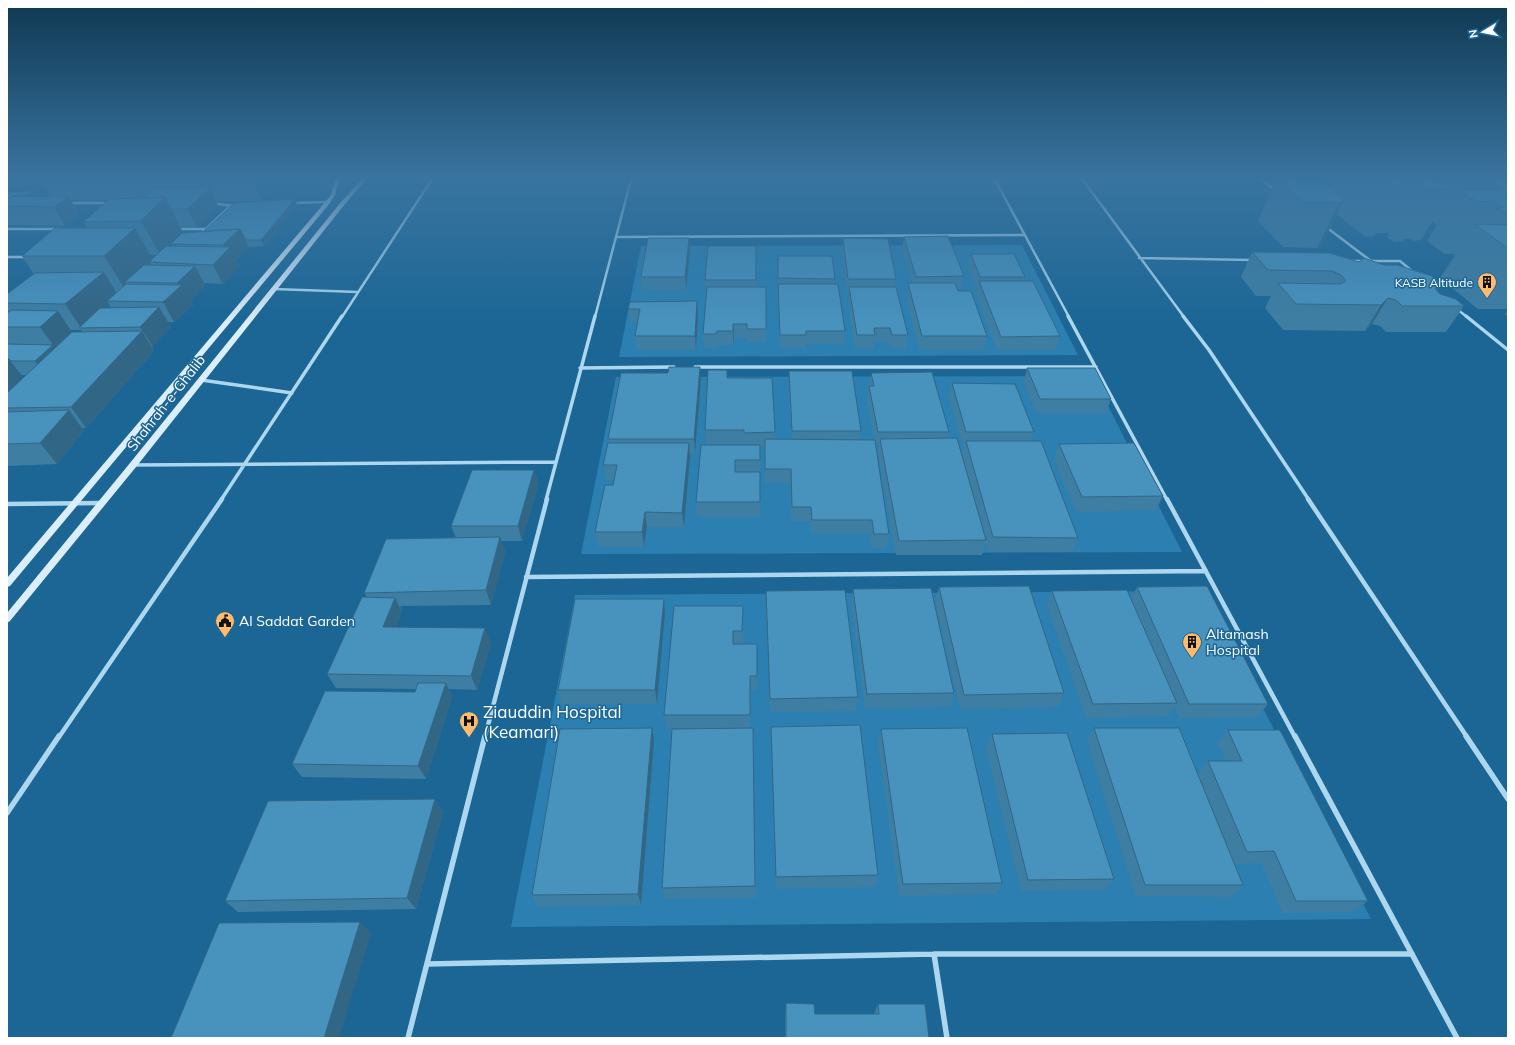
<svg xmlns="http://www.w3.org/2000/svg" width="1515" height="1045" font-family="Mulish,sans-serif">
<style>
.green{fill:#2b80b1}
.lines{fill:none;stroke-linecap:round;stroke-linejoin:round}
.street-far3{stroke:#add7ef;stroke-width:2.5}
.street-far2{stroke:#add7ef;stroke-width:3.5}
.street-far1{stroke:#add7ef;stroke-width:4.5}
.street{stroke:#add7ef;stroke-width:5.5}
.secondary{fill:#dbeefb;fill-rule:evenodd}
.wall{fill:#3e7ea3;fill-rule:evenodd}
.shaded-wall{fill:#326685}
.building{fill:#4892be;stroke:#326685}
.labels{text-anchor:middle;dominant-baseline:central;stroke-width:3;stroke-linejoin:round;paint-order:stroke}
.far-poi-label{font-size:12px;fill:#fff;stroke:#1b6695;text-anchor:end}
.street-label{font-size:14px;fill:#fff;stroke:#1b6695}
.poi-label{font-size:14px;fill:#fff;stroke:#1b6695;text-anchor:start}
.near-poi-label{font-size:17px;fill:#fff;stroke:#1b6695;text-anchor:start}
</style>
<rect width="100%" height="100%" fill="#1b6695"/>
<path class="green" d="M1022,245L1078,355L619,357L641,246Z
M1093,376L1182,552L581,554L616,377Z
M1203,591L1371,919L511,927L575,595Z"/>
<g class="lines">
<path class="street-far3" d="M993,176L1069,317
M1080,176L1184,317
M1256,176L1277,191
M68,203H109
M212,203L233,206
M292,203L328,202
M1326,227L1371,261H1400L1412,271
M7,229H59
M177,229H207
M201,234L228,208L233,206
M616,237L1024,235
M7,257H29
M1139,258L1253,260
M1350,261H1365
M274,289L358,292
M1457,309L1467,317
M342,317L434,176
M595,317L632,176"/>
<path class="street-far2" d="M1068,316L1167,500
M1183,316L1209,350L1309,500
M1466,316L1508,350
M695,367H1096
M580,368L674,367
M201,380L292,393
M133,465L556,462
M221,500L342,316
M546,500L595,316"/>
<path class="street-far1" d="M1167,499L1295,737
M1308,499L1467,737
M7,504L102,503
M526,577L1206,571
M59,737L222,499
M485,737L547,499"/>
<path class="street" d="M1295,736L1457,1038
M1466,736L1508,799
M7,813L59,736
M934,954L947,1038
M427,964L934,954H1412
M408,1038L485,736"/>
<path class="secondary" d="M336,176H340L335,195L330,203L10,586L7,587V578L326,201L331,195Z
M365,176H369L345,204L136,467L10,621L7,623V613L130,463L341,202Z"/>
</g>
<path class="wall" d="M7,176H249L254,183L262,201H216L218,206L197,228H181L182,231L168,246H172L171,244L204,231L295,199L297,205L264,246L248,247L249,248L236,260L239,266L223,284L204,283L205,285L190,301L193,305L174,322H168L171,327L152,347L154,351L86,428H82L84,431L57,464L7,466V294L34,274L22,256L87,228L83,222L108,200H71L79,215L65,226L9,225L7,222V192L33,191L36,196L51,197L42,182L44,181H42L40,179L31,186H7ZM150,255H157L152,260ZM110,306L111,308H107ZM70,330H81L82,332H72ZM21,375H26L23,378Z
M1293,176H1508V309H1478L1440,278L1456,254H1445L1427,241L1437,225L1432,222L1421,240L1413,241L1410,239H1404L1403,241L1394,242L1387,237L1389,234L1387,233H1376L1374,236L1365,237L1337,214L1321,245L1317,248L1283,247L1258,221L1277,177L1292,178Z
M904,237L964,276L961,289H958L987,336L984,350H919L906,296L908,283H912L902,249Z
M843,238L896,279L895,287L908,335L906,349L890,348L889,342H874V349L855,348L848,300L849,292H847L842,251Z
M756,246V287L766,329V342L747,343V338H734L733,345H717V348H704L703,334L706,293L705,280Z
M690,251L686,290H642L641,277Z
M1252,252L1384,265L1441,284L1437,290L1440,294L1464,306L1446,332H1386L1380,326L1372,324L1365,331L1283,330L1265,308L1271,296H1256L1241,277Z
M971,254L1025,277L1024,281L1060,336L1056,350H997L976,295L977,289L968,267Z
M778,256L835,279L834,284L845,331L844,344H806V348L780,349L778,298Z
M630,302L698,315L696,350H637L635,336L638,322H630L628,309Z
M1508,310V317L1505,314Z
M1027,368L1111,399L1106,413H1036L1024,382Z
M789,371L861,431L860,439L874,440L867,400L871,373L949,432L948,438L974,500L962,455L964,447H963L949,397L952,383L1034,432L1031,441L1078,538L1072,552H988L986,542L982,555H896L878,453L879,446H876L889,534L886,548H871L870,534H811L810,521H791L790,483H765V447H760V517H697L696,502L744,445V444H706L705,430L727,378L775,432V439H792L788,385Z
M701,380L695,453H690V457L684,527H647L644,547H598L595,532L613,485L614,479L606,480L603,465L609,443L608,439Z
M1059,444L1163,496L1156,510L1076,512L1054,459Z
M534,470L538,484L522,541H501L505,551L491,605L400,606L402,612L396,627L491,642L477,690L449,689L452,697L426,779L302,777L292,764L415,692L416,689L336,688L327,674L367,597L364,593L456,538L451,526Z
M939,587L1064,693L1058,707L960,709L935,601Z
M1137,587L1268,704L1257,717L1180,718L1175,706L1168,716L1086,718L1047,605L1052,591L1131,599Z
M853,589L954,693L950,707L865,708L851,603Z
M766,591L858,697L856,711L770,712L766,606Z
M743,606V644H757V690H751L750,728H753L756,898L665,899L662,888L723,729L666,728L664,715Z
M665,613L657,704H562L558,690Z
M771,727L878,875L875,887L776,889L771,741Z
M652,728L654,741L641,905L537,907L532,895Z
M1094,728L1198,774L1208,761H1226L1218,744L1228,730L1368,901L1352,912L1283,913L1261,863L1235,864L1243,885L1231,897L1136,896L1087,741Z
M881,729L1002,883L996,894L899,896L878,742Z
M992,734L1114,879L1105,890L1021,891L986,748Z
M435,799L443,812L416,909L238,912L225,901Z
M786,1003L815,1014H874L878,1004L929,1038H785V1013Z"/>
<path class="shaded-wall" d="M25,176H38L40,179L31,186Z
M210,188L218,206L197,228L187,209Z
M33,191L40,203L23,199Z
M68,197L79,215L65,226L54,207Z
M165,197L182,231L160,255L141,221Z
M295,199L297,205L264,246L261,240Z
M1344,201L1321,245L1317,248L1339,203Z
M135,228L154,262H149L151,266L125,282L129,288L126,291L104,256Z
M240,229L249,248L236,260L239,266L223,284L213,265L226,251L223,245Z
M689,238L690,251L686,290L685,277Z
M195,266L205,285L190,301L193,305L174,322L163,302L180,287L177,283Z
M104,272L119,297L107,301L110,306L84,328H81L65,304Z
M1388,298L1372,324L1365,331L1381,305Z
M697,301L698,315L696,350L695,336Z
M159,307L171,327L153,347L140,327Z
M58,311L75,337L59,353L40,327Z
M733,324L734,338L733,345Z
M142,331L154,351L86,428L71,407Z
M53,345L63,359L45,375L35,361Z
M7,357L28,383L7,403Z
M700,367L701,380L695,453L694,439Z
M69,410L84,431L57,464L40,443Z
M689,443L690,457L684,527L682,513Z
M534,470L538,484L522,541L518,526Z
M645,512L647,527L644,547L642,532Z
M500,537L505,551L491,605L486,590Z
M395,598L402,612L391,641L383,627Z
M664,599L665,613L657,704L655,690Z
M485,628L491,642L477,690L471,676Z
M446,683L452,697L426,779L418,766Z
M652,728L654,741L641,905L638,894Z
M435,799L443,812L416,909L407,898Z
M360,922L371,933L339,1038H324Z"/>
<path class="building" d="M52,176H249L254,183L42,182Z
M1379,176H1416L1418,177L1426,176H1430L1452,189H1443L1441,188H1431L1433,190H1424L1417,185H1422L1416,182H1399L1403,185H1393Z
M1481,176H1508V212H1503L1496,208H1504L1493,201L1478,202L1458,190L1502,189Z
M1277,177L1320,179L1344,201L1339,203H1304Z
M210,188L187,209H171L165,197L144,198L155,189Z
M33,191L26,196H12L7,199V192Z
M12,196L68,197L54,207L7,206V199Z
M165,197L141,221L83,222L110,199Z
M295,199L261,240H246L240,229L204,231L231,206L237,203Z
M1474,224L1508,225V248Z
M55,228H135L104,256H22Z
M240,229L223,245L171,244L182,233Z
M948,236L964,276L916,277L904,237Z
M648,238H689L685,277H641Z
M843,238L888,239L896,279H848Z
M166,246L230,247L213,265L149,262Z
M708,246H756V280H705Z
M1252,252L1330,253L1359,262L1364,258L1384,265H1397L1432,276L1441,284L1435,289L1440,294L1456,299L1464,306H1402L1396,300L1388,298L1381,305L1296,304L1278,283L1340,284L1346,281L1341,275L1332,271L1268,270Z
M971,254H1014L1025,277H980Z
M778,256H832L835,279L778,278Z
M144,265L195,266L177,283L125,282Z
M104,272L65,304L7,303V294L35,273Z
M979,281H1033L1060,336L1001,337Z
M908,283H955L958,291H971L987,336H922Z
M126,284L182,285L163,302L107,301Z
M778,284H838L845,331H806V335H780Z
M707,287H766V329H747V324H733V331H717L716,334H703Z
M849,287H896L908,335H892L890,328H874L875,335H857Z
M697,301L695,336H635L640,309H628L630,302Z
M159,307L140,327L79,328L100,308Z
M12,310L58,311L40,327H7V313Z
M142,331L71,407L7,408V393L72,332Z
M7,344L53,345L35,361H11L7,357Z
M669,367H700L694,439H608L621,373H668Z
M1027,368H1095L1111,399H1040Z
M708,370H727V378H772L775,432L744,433V430H705Z
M789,371H852L861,431H792Z
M932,372L949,432H878L869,386H874L871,373Z
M952,383L1015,384L1034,432H966Z
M69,410L40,443L7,444V412Z
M957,438L986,540L899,541L880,439Z
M765,439L875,440L889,534H874L872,520H812L811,507H792L791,469H765Z
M966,441H1041L1078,538L993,537Z
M608,443H689L682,513L645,512L642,532H595L605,485H613L617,465H603Z
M1134,443L1163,496L1082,497L1059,444Z
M701,445H760V460H735V472H760V502H696Z
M472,470H534L518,526H451Z
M500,537L486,590L364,593L386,539Z
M1029,586L1064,693L964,695L939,587Z
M1207,586L1268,704H1189L1137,587Z
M931,588L954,693L867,694L853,589Z
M845,590L858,697L770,699L766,591Z
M1127,590L1177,703L1093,704L1052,591Z
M362,597L395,598L383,627L485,628L471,676L327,674Z
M575,599H664L655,690H558Z
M674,606H743L742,631H733V644H757V676H750V715H664Z
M418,683H446L418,766L292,764L325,691L415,692Z
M860,725L878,875L776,877L771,727Z
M652,728L638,894L532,895L560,729Z
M753,728L755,886L662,888L672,729Z
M967,728L1002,883L903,884L881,729Z
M1094,728H1179L1243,885H1145Z
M1228,730H1280L1368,901H1296L1274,851L1247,852L1208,761H1242Z
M1067,733L1114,879L1028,880L992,734Z
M435,799L407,898L225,901L268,801Z
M360,922L324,1038H171L219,923Z
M786,1003L814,1004L815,1014H879L878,1004H925L929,1038H786Z"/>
<linearGradient id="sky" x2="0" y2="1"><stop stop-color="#0f3852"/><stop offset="0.55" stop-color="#3974a0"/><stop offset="1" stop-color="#3974a0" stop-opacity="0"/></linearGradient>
<rect width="1515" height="322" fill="url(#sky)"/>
<defs>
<symbol id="building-pin" viewBox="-11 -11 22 30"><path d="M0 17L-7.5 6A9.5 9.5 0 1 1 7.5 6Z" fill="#ffba6c" stroke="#1b6695"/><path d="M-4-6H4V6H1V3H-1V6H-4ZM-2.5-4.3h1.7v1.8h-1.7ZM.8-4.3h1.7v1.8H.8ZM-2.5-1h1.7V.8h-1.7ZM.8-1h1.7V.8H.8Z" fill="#111"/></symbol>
<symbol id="civic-pin" viewBox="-11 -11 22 30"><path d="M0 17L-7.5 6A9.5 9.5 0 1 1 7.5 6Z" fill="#ffba6c" stroke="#1b6695"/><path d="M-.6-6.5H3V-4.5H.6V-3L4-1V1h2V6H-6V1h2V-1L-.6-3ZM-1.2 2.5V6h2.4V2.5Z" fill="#111"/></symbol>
<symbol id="hospital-pin" viewBox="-11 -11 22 30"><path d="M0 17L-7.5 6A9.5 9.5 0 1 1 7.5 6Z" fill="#ffba6c" stroke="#1b6695"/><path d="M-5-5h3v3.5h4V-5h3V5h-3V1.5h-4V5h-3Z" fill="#111"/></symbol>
</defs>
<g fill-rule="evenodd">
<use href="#building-pin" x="1476" y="271" width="22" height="30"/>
<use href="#civic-pin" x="214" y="610" width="22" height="30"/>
<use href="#building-pin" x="1181" y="631" width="22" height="30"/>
<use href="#hospital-pin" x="458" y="710" width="22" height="30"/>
</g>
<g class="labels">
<g class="far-poi-label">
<text x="1473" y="282">KASB Altitude</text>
</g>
<g class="street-label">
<text transform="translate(166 403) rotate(-52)">Shahrah-e-Ghalib</text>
</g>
<g class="poi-label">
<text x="239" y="621">Al Saddat Garden</text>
<text x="1206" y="634">Altamash<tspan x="1206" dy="16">Hospital</tspan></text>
</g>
<g class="near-poi-label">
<text x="483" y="711">Ziauddin Hospital<tspan x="483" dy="20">(Keamari)</tspan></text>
</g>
</g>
<rect width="1515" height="1045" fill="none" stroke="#ffffff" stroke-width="16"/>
<g transform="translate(1483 32) rotate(260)" stroke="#1b6695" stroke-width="3" paint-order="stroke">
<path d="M0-3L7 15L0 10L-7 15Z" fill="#ffffff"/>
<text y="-6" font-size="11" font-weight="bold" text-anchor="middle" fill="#ffffff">N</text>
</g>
</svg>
